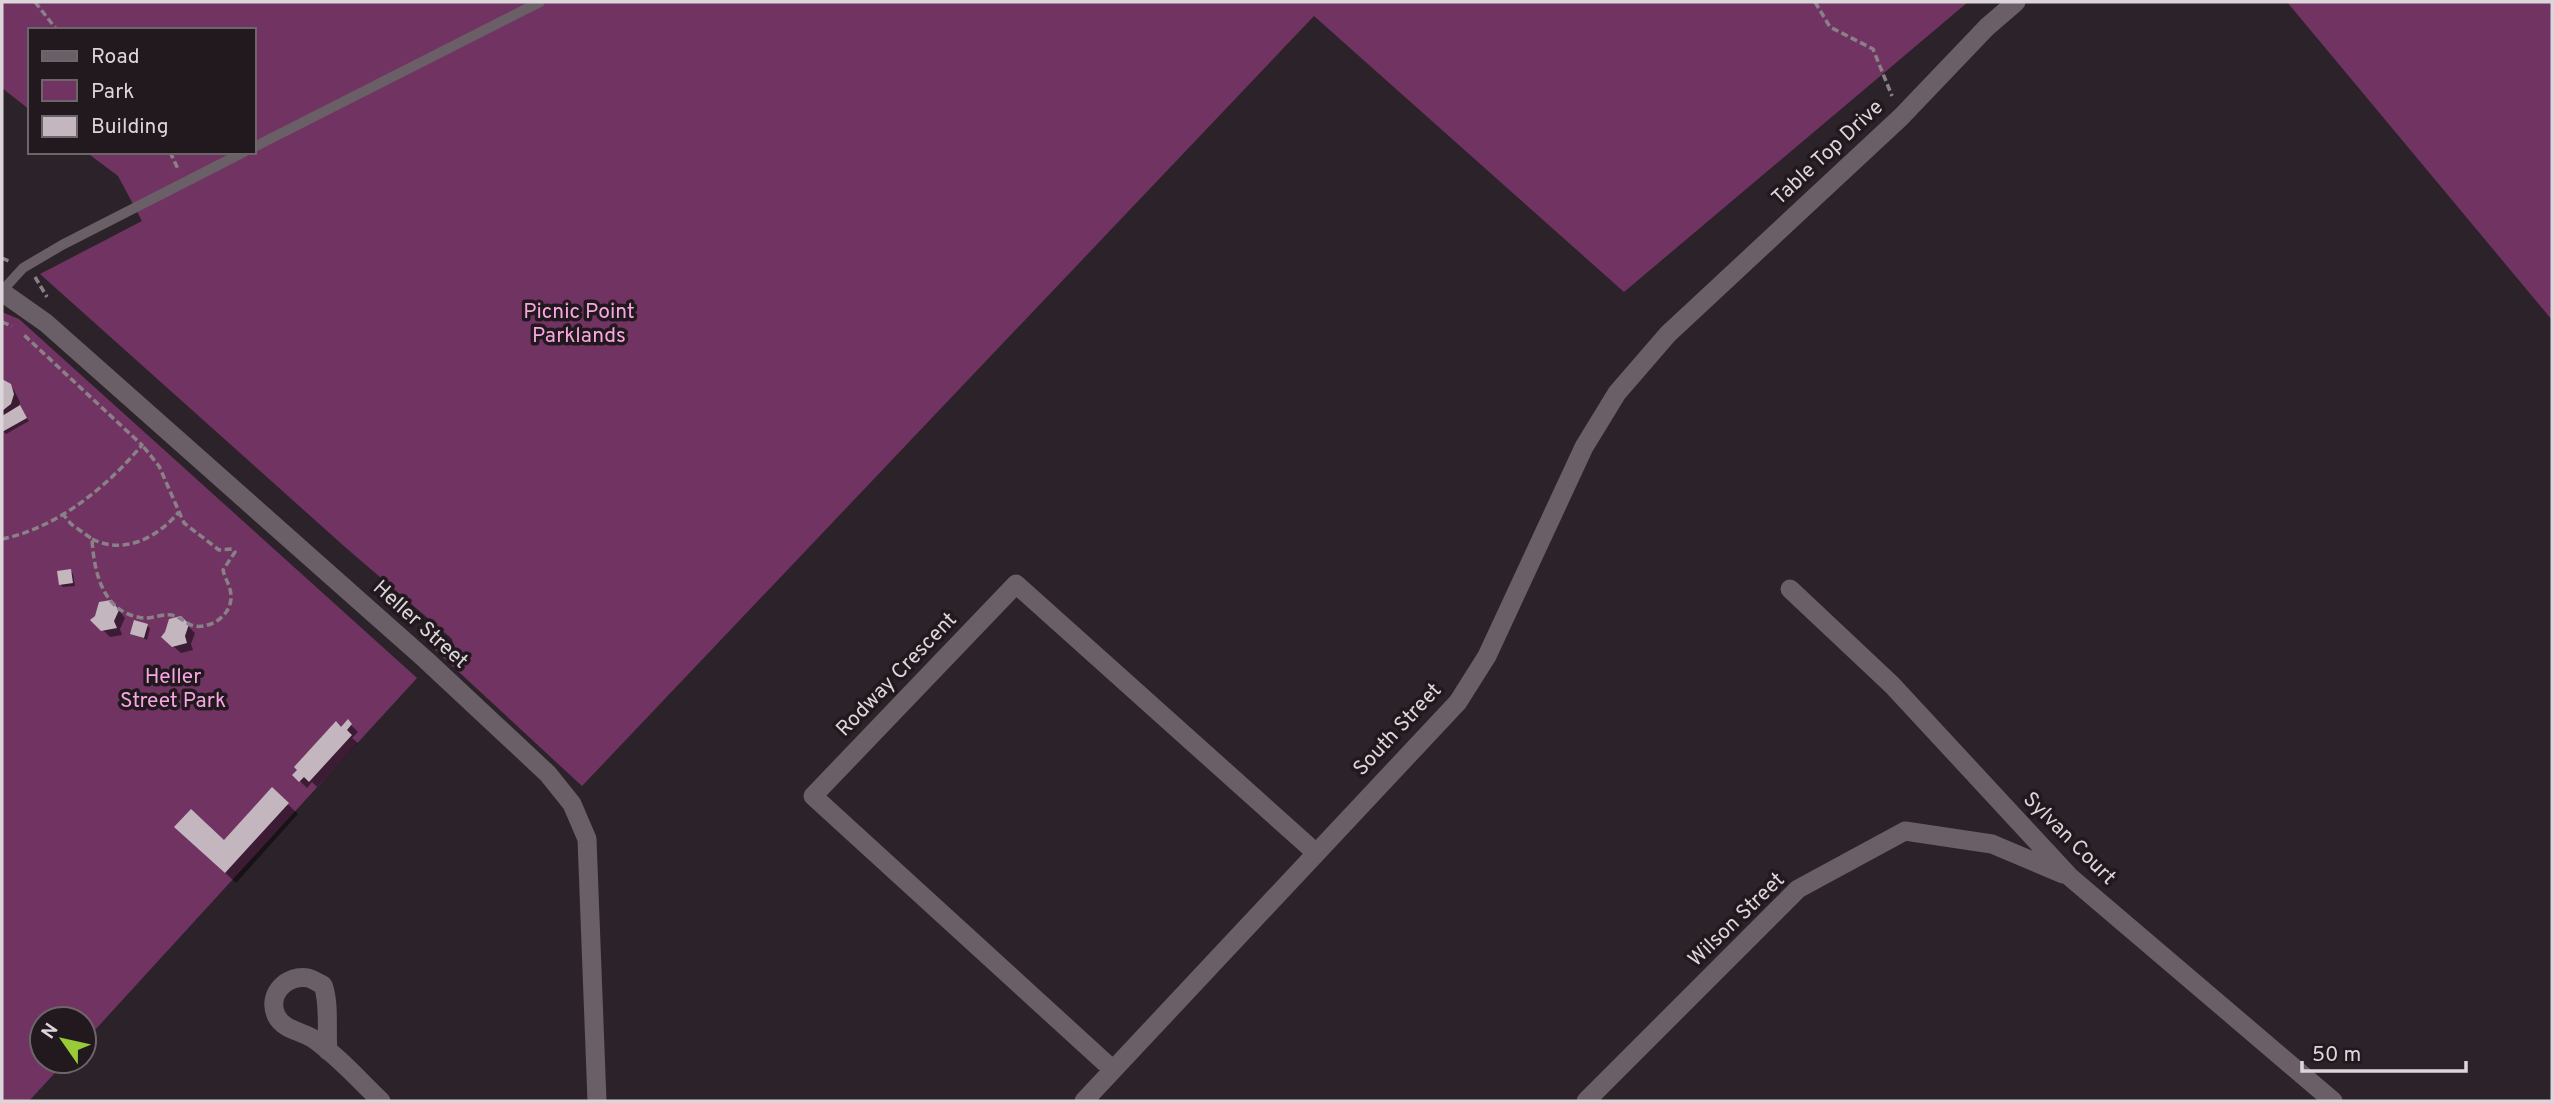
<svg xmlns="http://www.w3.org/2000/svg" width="2554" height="1103" font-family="Overpass,sans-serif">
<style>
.green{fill:#713462}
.shadow{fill:#0007}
.building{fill:#c3b6bf}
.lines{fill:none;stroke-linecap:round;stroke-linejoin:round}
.path{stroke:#898187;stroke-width:3.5;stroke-dasharray:7 3.5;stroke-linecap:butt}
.lane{stroke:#6b5f67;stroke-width:10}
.street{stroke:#6b5f67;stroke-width:19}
.labels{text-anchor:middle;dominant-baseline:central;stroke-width:7;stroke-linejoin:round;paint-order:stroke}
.street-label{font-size:21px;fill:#dcd6da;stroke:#22191f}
.park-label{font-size:21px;fill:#f8a6e1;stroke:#22191f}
</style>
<rect width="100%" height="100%" fill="#2c2229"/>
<path class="green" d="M2,2H1968L1624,292L1314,16L582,786L434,649L454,650L452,639L345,547L40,274L142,221L118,176L86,152H254V30H30V110L2,88Z
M2287,2H2552V320Z
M2,312L19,319L417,678L84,1042V1019H42V1061H66L29,1101H2Z"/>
<path class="shadow" d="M2,382L6,383L14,390L20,402L19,407L29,421L6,434L2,430Z
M70,571L73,574L75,586L63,587L60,584Z
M118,609L125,618L120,629L122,635L110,637L93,620Z
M180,618L195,633L191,644L193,650L181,653L163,637Z
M147,626L150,628L147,640L132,633Z
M348,722L358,732L352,738L358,743L317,787L312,782L307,788L294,775Z
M272,789L298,814L236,883L187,837L224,842Z"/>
<path class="building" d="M2,379L11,384L14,394L11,404L2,411Z
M20,405L27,418L2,432V416Z
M71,569L73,583L59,585L57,571Z
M111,600L119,610L114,621L117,628L101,631L90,620L95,616L99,602Z
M181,616L189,624L185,636L187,643L172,647L161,637L165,632L169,619Z
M134,620L148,624L144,638L130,634Z
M348,719L352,724L347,730L352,735L309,782L304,777L299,782L292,775L297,770L294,767L336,721L341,727Z
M272,787L289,803L225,873L174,827L191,809L224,840Z"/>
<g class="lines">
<path class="path" d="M35,2L57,30
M1815,2L1830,27L1873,49L1892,96
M170,152L178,169
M2,258L11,262
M35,277L47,297
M2,322L12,326
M62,513L71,524L92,539C94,573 103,613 143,618C153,619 165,612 175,616C182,618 186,624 194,626C211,629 232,615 231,596C231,587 225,579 223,570L235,552L232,549L219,550L184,523L159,466L142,445
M2,539C57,528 107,487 142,445L24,335
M92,539C124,555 157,538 179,512"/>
<path class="lane" d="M254,147L540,2
M2,291L23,268L62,245L244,152"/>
<path class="street" d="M2,292L46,323L426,660L548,774L572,804L587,839L597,1101
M1790,589L1892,685L2070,877L2333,1101
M328,1051C326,1030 330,1004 323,985C318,983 313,979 308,978C287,974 267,994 276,1015C282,1029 300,1031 312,1038C337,1055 359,1080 381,1101
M1112,1069L813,796L1016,584L1315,852
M1084,1101L1458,702L1487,656L1584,447L1617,393L1668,334L1901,117L1987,27L2016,2
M1586,1101L1798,889L1905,831L1992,844L2063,874"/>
</g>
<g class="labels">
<g class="street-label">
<text transform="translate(1828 153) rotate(-43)">Table Top Drive</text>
<text transform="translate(420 625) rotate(42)">Heller Street</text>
<text transform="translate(897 675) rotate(-46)">Rodway Crescent</text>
<text transform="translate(1398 730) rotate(-47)">South Street</text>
<text transform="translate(2069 839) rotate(45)">Sylvan Court</text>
<text transform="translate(1737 920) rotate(-44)">Wilson Street</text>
</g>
<g class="park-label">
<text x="579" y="312">Picnic Point<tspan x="579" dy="24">Parklands</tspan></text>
<text x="173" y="677">Heller<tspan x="173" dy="24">Street Park</tspan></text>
</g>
</g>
<rect width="2554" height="1103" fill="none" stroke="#dcd6da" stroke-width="7"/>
<rect x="28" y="28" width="228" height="126" fill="#22191f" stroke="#6c656a" stroke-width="2"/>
<rect x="42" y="51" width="35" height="10" fill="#6b5f67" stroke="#6c656a" stroke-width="2"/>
<text x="91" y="63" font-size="21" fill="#dcd6da">Road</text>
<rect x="42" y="80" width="35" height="21" fill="#713462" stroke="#6c656a" stroke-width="2"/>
<text x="91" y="98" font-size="21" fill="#dcd6da">Park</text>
<rect x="42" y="116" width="35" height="21" fill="#c3b6bf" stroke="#6c656a" stroke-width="2"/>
<text x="91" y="133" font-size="21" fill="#dcd6da">Building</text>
<g transform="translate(63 1040) rotate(304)"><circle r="33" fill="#22191f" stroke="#6c656a" stroke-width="2"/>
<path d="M0-5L12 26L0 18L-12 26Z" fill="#97cc38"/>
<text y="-10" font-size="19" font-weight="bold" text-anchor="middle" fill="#dcd6da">N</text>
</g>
<path d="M2302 1061v10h164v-10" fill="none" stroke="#dcd6da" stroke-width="3.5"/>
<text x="2312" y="1061" font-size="21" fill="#dcd6da" stroke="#22191f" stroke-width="5" paint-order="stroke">50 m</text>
</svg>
